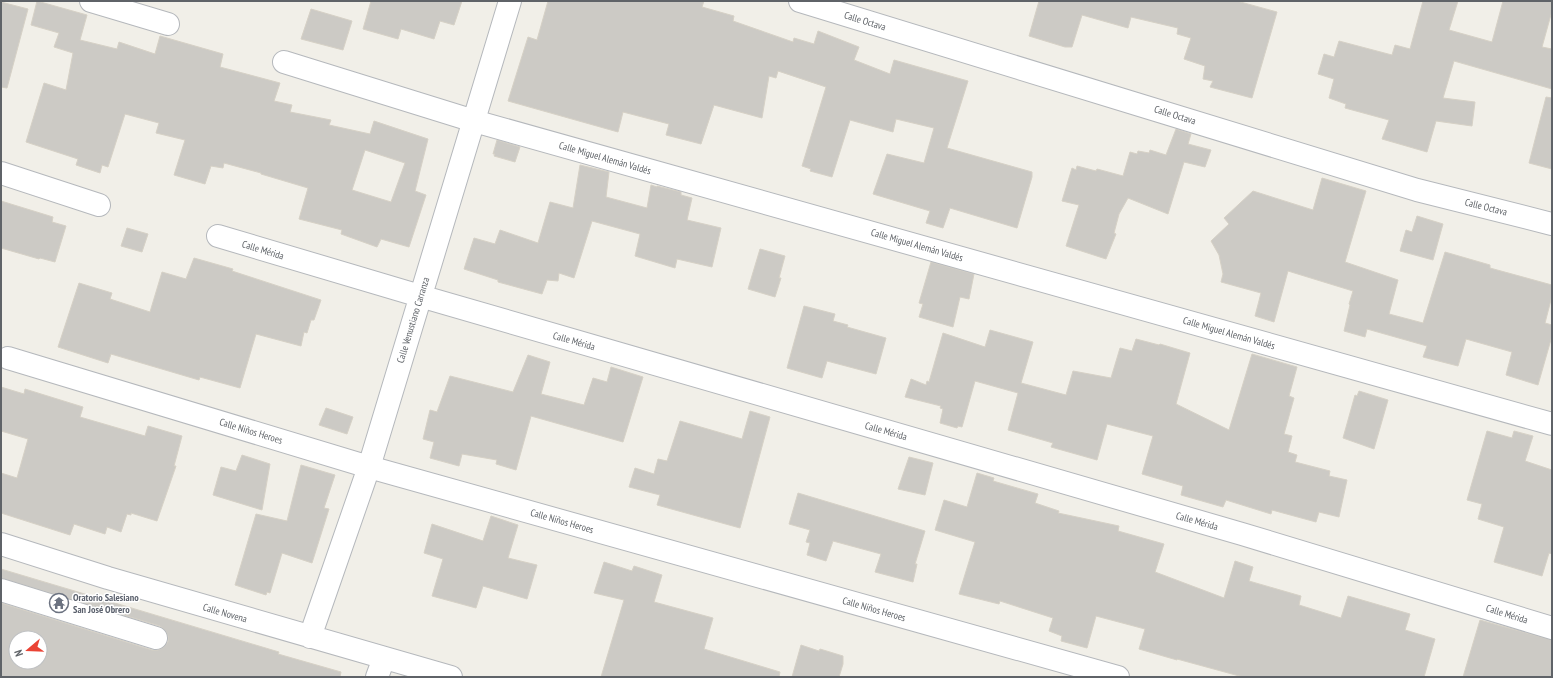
<svg xmlns="http://www.w3.org/2000/svg" width="1553" height="678" font-family="'PT Sans Narrow',sans-serif">
<style>
.building{fill:#cccac5;stroke:#d6d1c6;fill-rule:evenodd}
.lines{fill:none;stroke-linecap:round;stroke-linejoin:round}
.minor-casing{stroke:#b5b8bc;stroke-width:24}
.minor{stroke:#fff;stroke-width:22}
.labels{text-anchor:middle;dominant-baseline:central;stroke-width:3;stroke-linejoin:round;paint-order:stroke}
.street-label{font-size:10px;fill:#5f6368;stroke:#fff}
.worship-label{font-size:10px;font-weight:bold;fill:#5b616d;stroke:#fff;text-anchor:start}
</style>
<rect width="100%" height="100%" fill="#f1efe8"/>
<path class="building" d="M37,1L87,15L80,40L117,49L119,42L155,54L160,36L223,54L220,67L280,83L274,101L292,105L290,112L331,120L329,125L370,134L374,121L428,139L415,191L426,195L409,247L381,239L377,247L341,234L342,230L299,219L308,188L261,174V173L224,163L223,168L211,166L205,184L174,175L185,140L156,133L159,123L125,114L108,167L102,165L100,173L76,165L78,159L26,142L44,83L66,90L73,53L54,47L59,33L31,25ZM365,150L405,163L391,202L352,190Z
M371,1H462L454,25L440,21L434,39L401,29L398,39L363,29Z
M548,1H704L702,7L734,16L733,21L793,42L794,38L814,44L818,31L859,47L854,60L890,74L894,60L968,81L947,148L1032,172V177L1017,228L950,208L943,228L926,223L930,211L873,194L887,154L924,163L934,128L896,119L893,132L850,120L832,177L810,171L811,169L802,166L826,87L778,71L776,78L769,76L762,118L714,105L701,144L666,135L669,124L623,112L618,132L508,101L528,37L537,40Z
M1039,1H1237L1277,12L1252,98L1210,87L1213,81L1203,79L1205,66L1184,59L1191,38L1177,34L1178,28L1131,17L1128,28L1082,15L1072,47H1065L1029,36Z
M1423,1H1458L1449,30L1492,42L1503,1H1552V11L1542,47L1552,49V89L1454,61L1443,98L1475,102L1472,126L1436,121L1427,152L1382,139L1389,120L1345,108L1346,104L1329,98L1334,79L1318,74L1324,54L1334,57L1339,41L1392,55L1395,45L1410,49Z
M1,2L28,9L7,88L1,87Z
M311,9L352,21L343,50L301,39Z
M1546,97L1552,98V169L1529,163Z
M1176,129L1191,134L1188,144L1211,150L1205,167L1184,162L1168,214L1128,198L1119,214L1114,233L1116,234L1106,259L1066,246L1079,205L1062,201L1072,168L1076,170L1077,166L1096,171L1097,169L1123,176L1130,152L1137,154L1138,151L1149,153L1150,150L1166,155Z
M497,140L520,147L515,162L494,156L495,154H493Z
M580,165L609,172L606,197L647,208L651,185L657,187V186L681,192V195L692,198L687,220L721,228L712,267L677,259L675,268L635,256L640,234L592,221L574,278L559,273L558,281L547,280L542,294L498,282V280L464,269L474,238L495,244L500,230L538,243L550,202L573,208Z
M1322,178L1366,191L1345,262L1398,280L1389,314L1423,323L1445,252L1490,265V268L1552,285V296L1545,323L1552,325V336L1538,385L1506,375L1512,352L1466,339L1458,366L1423,357L1427,346L1367,329L1365,337L1344,331L1350,305L1349,304L1353,291L1288,271L1274,322L1255,316L1261,293L1221,282L1223,274L1219,255L1211,241L1229,224L1224,218L1253,191L1313,210Z
M1,201L53,217L52,222L66,226L55,262L40,258L39,259L1,248Z
M1417,216L1443,224L1433,260L1400,251L1406,230L1412,232Z
M127,228L148,234L142,252L121,246Z
M760,249L785,256L779,278H781L775,297L748,289Z
M194,258L233,269L232,271L321,300L314,320H311L307,333L304,332L301,346L256,334L240,388L200,377L199,380L111,354L108,363L58,347L79,283L112,293L110,299L150,312L162,272L186,279Z
M931,262L974,274L969,299L960,297L953,327L919,317L923,304L919,303Z
M804,306L835,314L833,321L848,325L847,327L886,338L876,374L827,361L822,378L787,368Z
M990,330L1033,342L1021,383L1066,395L1073,371L1111,378L1120,348L1132,351L1136,339L1159,345L1160,344L1190,353L1176,404L1229,430L1252,354L1297,367L1289,396L1294,398L1284,434L1292,436L1288,452L1297,455L1295,462L1330,471L1329,476L1347,480L1339,517L1319,512L1316,522L1272,510L1271,514L1226,500L1223,507L1181,495L1183,486L1142,474L1153,436L1107,424L1097,460L1051,447L1053,443L1008,430L1018,393L975,381L962,427L958,426L957,428L940,423L943,409L940,408L941,406L905,397L911,379L926,385L927,381L929,382L943,333L985,347Z
M528,355L550,362L541,394L584,405L593,378L607,382L611,367L643,377L623,442L531,416L516,470L496,464L497,460L462,454L459,466L430,458L434,442L423,439L430,410L437,412L450,376L513,392Z
M1,387L24,394L25,389L83,407L80,417L145,436L148,426L182,436L174,466H176L157,521L131,513V515L127,514L121,532L107,527L105,534L74,524L70,535L1,513V473L17,478L28,439L1,431Z
M1359,391L1388,400L1374,449L1343,438L1355,395L1357,396Z
M326,408L353,417L347,434L319,425Z
M750,411L770,417L740,528L657,505L660,495L629,487L635,468L654,474L658,459L667,461L680,421L742,439Z
M1487,431L1512,438L1514,431L1533,436L1525,461L1552,470V554L1549,553L1542,576L1494,562L1504,527L1478,519L1482,504L1467,500Z
M242,455L270,464L262,510L213,495L221,467L236,471Z
M909,457L933,463L925,495L898,489Z
M301,465L335,475L324,508L329,509L312,563L282,553L270,593L267,592L266,595L235,585L256,514L287,521Z
M977,473L994,478L993,481L1038,494L1035,503L1059,511L1058,513L1119,526L1118,531L1164,544L1155,572L1224,598L1235,561L1253,567L1249,581L1301,596L1299,605L1341,618L1348,596L1410,614L1405,630L1435,639L1424,677H1243L1177,659V660L1139,649L1145,629L1096,616L1087,648L1061,641L1062,636L1049,631L1053,618L1000,601L999,604L959,594L975,542L935,530L944,500L967,507Z
M798,493L925,531L915,564H917L913,582L875,572L881,554L833,541L826,561L807,555L810,543L806,542L810,530L789,524Z
M491,516L518,525L508,558L537,565L527,599L483,586L476,608L432,596L443,559L424,553L432,524L483,541Z
M604,562L632,571L634,566L662,575L654,602L713,618L704,649L780,672L779,677H601L624,600L594,593Z
M1,569L279,652L278,654L341,672L340,677H1V603L152,650H158L164,647L168,642V636L165,630L160,626L1,578ZM16,638H40V662H16Z
M1480,620L1552,640V677H1463Z
M801,645L819,651L820,649L843,656V664L839,677H792Z"/>
<g class="lines">
<defs>
<path id="minor" d="M91,1L168,24
M800,1L1417,190L1552,224
M284,62L474,121L1552,424
M1,173L99,205
M218,236L420,296L1242,534L1552,628
M8,358L369,467L1118,677
M1,544L108,578L451,677
M1,590L156,638
M310,637L369,467L510,1
M377,677L384,658"/>
</defs>
<use href="#minor" class="minor-casing"/>
<use href="#minor" class="minor"/>
</g>
<defs>
<symbol id="temple-ring" viewBox="-11 -11 22 22"><circle r="9.5" fill="#fff" stroke="#6b7280" stroke-width="1.5"/><path d="M0-6L5-2H3V0L6.5 2.5H4V6H1.5V3h-3V6H-4V2.5H-6.5L-3 0V-2H-5Z" fill="#6b7280"/></symbol>
</defs>
<g fill-rule="evenodd">
<use href="#temple-ring" x="48" y="592" width="22" height="22"/>
</g>
<g class="labels">
<g class="street-label">
<text transform="translate(865 21) rotate(17)">Calle Octava</text>
<text transform="translate(1175 115) rotate(17)">Calle Octava</text>
<text transform="translate(605 158) rotate(16)">Calle Miguel Alemán Valdés</text>
<text transform="translate(1486 207) rotate(14)">Calle Octava</text>
<text transform="translate(917 245) rotate(16)">Calle Miguel Alemán Valdés</text>
<text transform="translate(263 250) rotate(17)">Calle Mérida</text>
<text transform="translate(413 320) rotate(-73)">Calle Venustiano Carranza</text>
<text transform="translate(1229 333) rotate(16)">Calle Miguel Alemán Valdés</text>
<text transform="translate(574 341) rotate(16)">Calle Mérida</text>
<text transform="translate(251 431) rotate(17)">Calle Niños Heroes</text>
<text transform="translate(886 431) rotate(16)">Calle Mérida</text>
<text transform="translate(562 521) rotate(16)">Calle Niños Heroes</text>
<text transform="translate(1197 521) rotate(16)">Calle Mérida</text>
<text transform="translate(874 609) rotate(16)">Calle Niños Heroes</text>
<text transform="translate(225 613) rotate(16)">Calle Novena</text>
<text transform="translate(1507 614) rotate(17)">Calle Mérida</text>
</g>
<g class="worship-label">
<text x="73" y="597">Oratorio Salesiano<tspan x="73" dy="12">San José Obrero</tspan></text>
</g>
</g>
<rect width="1553" height="678" fill="none" stroke="#5f6368" stroke-width="4"/>
<g transform="translate(28 650) rotate(251)"><circle r="19" fill="#ffffff" stroke="#bfc1c3"/>
<path d="M0-3L7 15L0 10L-7 15Z" fill="#ea4335"/>
<text y="-6" font-size="11" font-weight="bold" text-anchor="middle" fill="#5f6368">N</text>
</g>
</svg>
